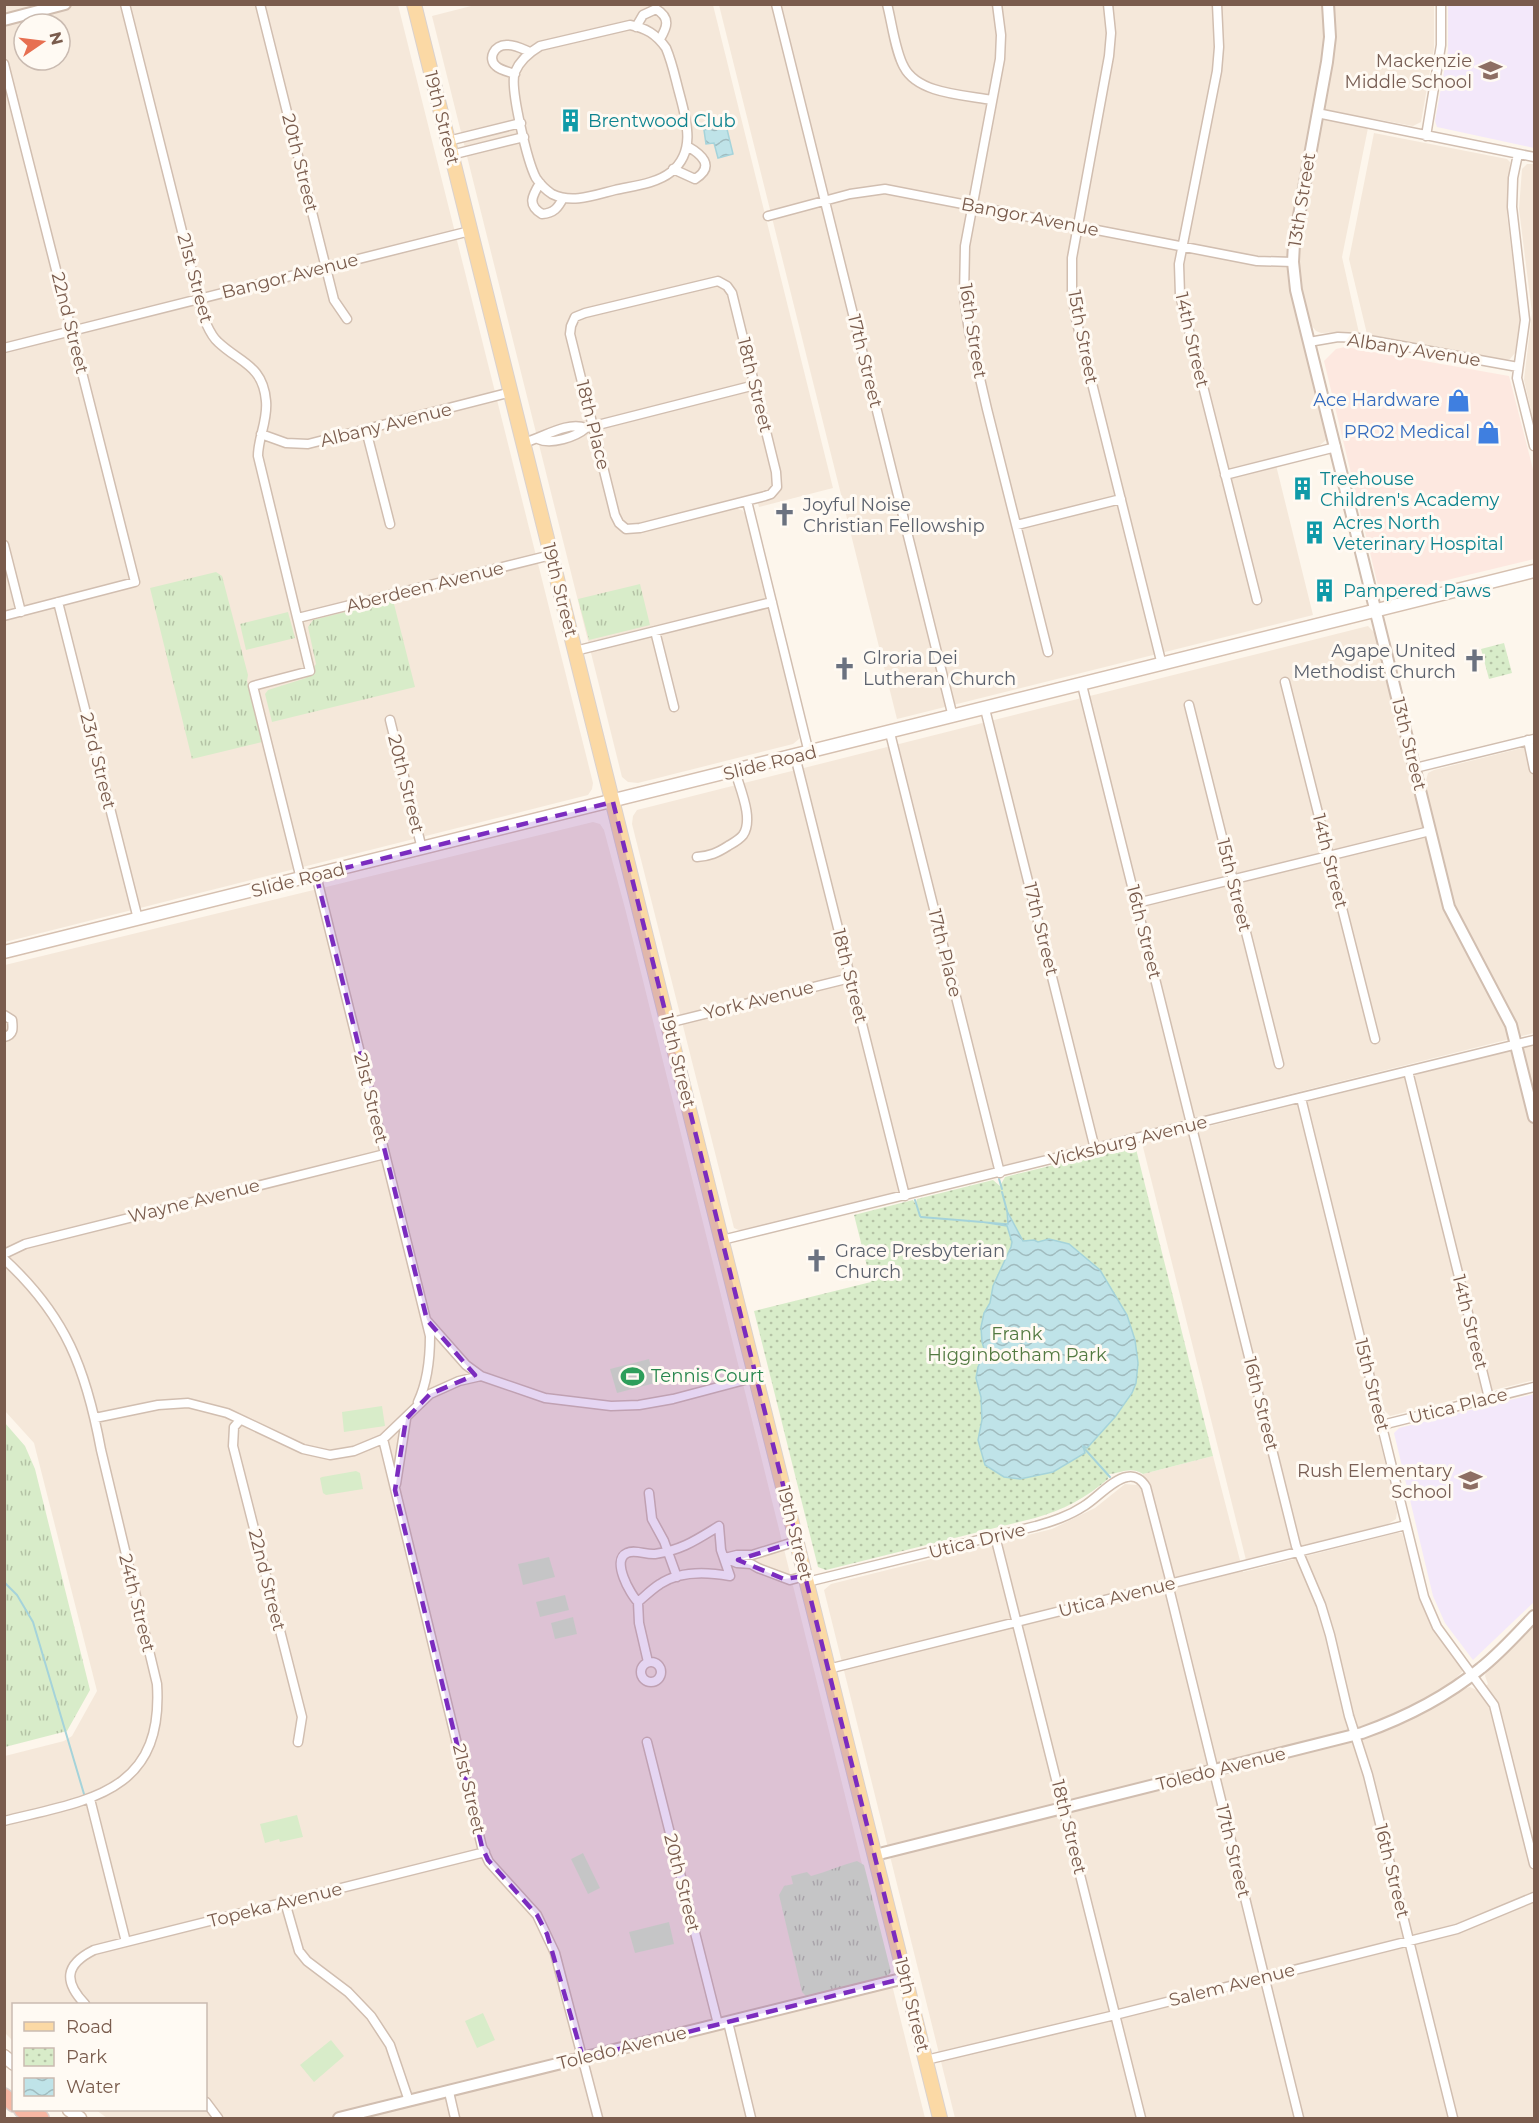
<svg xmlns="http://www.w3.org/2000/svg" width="1539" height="2123" font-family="Montserrat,sans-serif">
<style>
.residential{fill:#f5e8da;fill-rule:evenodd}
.commercial{fill:#fde8e0}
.education{fill:#f3e8fa}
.grass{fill:url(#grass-tufts)}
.park{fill:url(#park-dots)}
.garden{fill:#d8ecc9}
.water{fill:url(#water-waves);stroke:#a5d3da;stroke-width:1.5}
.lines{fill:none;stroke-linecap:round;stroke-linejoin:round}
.stream{stroke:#a5d3da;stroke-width:2}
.minor-casing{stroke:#d1beb0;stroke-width:11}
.tertiary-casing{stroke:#d1beb0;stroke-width:14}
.secondary-casing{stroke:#d6c0b0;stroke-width:15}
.primary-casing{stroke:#dad1cd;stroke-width:16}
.motorway-casing{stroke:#dad1cd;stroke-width:18}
.minor{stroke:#fff;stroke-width:8}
.tertiary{stroke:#fff;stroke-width:10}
.secondary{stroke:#fff;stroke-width:12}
.primary{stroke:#fbd9a5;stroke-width:14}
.motorway{stroke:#f7b7a3;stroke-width:15}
.marked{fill:#7b2cbf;fill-opacity:0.2;stroke:#7b2cbf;stroke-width:4.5;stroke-dasharray:12 8;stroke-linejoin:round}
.labels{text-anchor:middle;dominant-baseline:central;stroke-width:6;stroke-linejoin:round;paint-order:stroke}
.education-label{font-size:18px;fill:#785e54;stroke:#fffaf3;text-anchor:end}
.street-label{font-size:18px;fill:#7a5c4d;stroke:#fffaf3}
.culture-label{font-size:18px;fill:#0d838f;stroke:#fffaf3;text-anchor:start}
.shop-label{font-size:18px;fill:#366cbe;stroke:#fffaf3;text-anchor:end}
.worship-label{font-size:18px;fill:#5b616d;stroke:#fffaf3;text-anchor:start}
.park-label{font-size:18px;fill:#537a41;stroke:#fffaf3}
.leisure-label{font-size:18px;fill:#27864d;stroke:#fffaf3;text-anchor:start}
</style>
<defs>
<pattern id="grass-tufts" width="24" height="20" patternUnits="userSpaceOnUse" patternTransform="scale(1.5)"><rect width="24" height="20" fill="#d8ecc9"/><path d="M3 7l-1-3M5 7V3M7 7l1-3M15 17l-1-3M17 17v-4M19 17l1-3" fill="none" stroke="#b4c2a5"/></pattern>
<pattern id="park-dots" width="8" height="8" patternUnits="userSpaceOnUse" patternTransform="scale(1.5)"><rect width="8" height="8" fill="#d8ecc9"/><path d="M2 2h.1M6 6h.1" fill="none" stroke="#b4c2a5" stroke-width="1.8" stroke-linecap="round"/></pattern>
<pattern id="water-waves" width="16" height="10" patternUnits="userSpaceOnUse" patternTransform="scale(1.5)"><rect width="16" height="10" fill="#bfe3e8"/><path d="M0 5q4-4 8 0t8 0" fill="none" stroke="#a0bbbe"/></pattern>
</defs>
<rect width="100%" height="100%" fill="#fdf6ec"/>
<path class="residential" d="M5,4L398,5L593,783L592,789L588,795L5,942L4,28L10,25L6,11H5ZM24,24H60V60H24Z
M479,4L713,5L833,488L759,507L755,493L735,499L738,509L742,510L745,513L798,729L799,739L793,744L638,783L628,782L622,777L432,16Z
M719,5H1434V48L1421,122L1413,126L1370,118L1342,257L1359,333L1345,332L1321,333L1316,331L1311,325L1300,328L1326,433V440L1319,446L1274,457L1313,615L897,719Z
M1374,133L1507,159L1510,162L1507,215L1520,320L1515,353L1510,359L1505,360L1367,334L1349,259Z
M1527,164H1534V423L1524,380L1532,313L1519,209L1522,169Z
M1368,626L1375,633L1413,784L1426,781L1428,773L1434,770L1534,745V1033L741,1231L734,1228L632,824L633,816L637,810Z
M593,822L600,824L604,830L626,912L925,2118H107L96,2110H206V2004H14L13,2041L5,2033V1756L64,1741L72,1736L97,1691L34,1443L5,1411V965Z
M1534,1045V1380L1390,1416L1384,1410L1373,1413L1397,1512L1396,1519L1388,1524L1246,1560L1142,1143Z
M1213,1456L1243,1572L1397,1533H1402L1422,1605L1434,1631L1462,1669V1672L1456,1678L1463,1689L1470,1687L1479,1691L1488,1684L1485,1676L1486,1672L1534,1626V2118H955L824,1590L831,1584L1052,1529L1095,1508L1125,1484L1136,1485L1143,1474Z"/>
<path class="commercial" d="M1345,347L1509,376L1534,473V559L1389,594L1379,590L1324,361L1336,349Z"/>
<path class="education" d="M1448,5H1534V148L1437,127L1435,121L1448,50Z
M1534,1394V1602L1473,1660L1445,1623L1433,1596L1394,1433L1399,1428Z"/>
<path class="grass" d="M216,572L222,576L248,675L247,681L262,742L192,759L150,588Z
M640,584L650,625L589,640L578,599Z
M393,600L415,687L272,722L265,694L268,690L306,678L316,664L308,627L313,620Z
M288,612L295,638L246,650L240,624Z
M5,1423L25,1446L35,1469L90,1690L67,1731L5,1747Z
M857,1861L864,1865L891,1972L886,1977L806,1996L802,1992L779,1895L784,1886L793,1884L791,1876L807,1872L811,1876C827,1872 841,1865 857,1861Z"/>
<path class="park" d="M1504,643L1512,673L1489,679L1481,649Z
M1135,1145L1213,1456L1143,1474C1130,1466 1122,1473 1109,1474L1108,1479C1086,1498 1063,1510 1035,1518L826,1570L818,1567L754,1311L871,1282L854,1215L913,1200L916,1205L917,1199L993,1180L1000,1186L1005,1177Z"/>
<path class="garden" d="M649,1359L655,1383L617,1393L610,1369Z
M382,1406L385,1426L344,1432L342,1412Z
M356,1471L360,1473L363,1489L326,1495L323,1493L320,1478L322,1477Z
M549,1557L555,1577L523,1585L518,1564Z
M565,1595L569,1610L540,1617L536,1602Z
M573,1617L577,1634L555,1639L551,1623Z
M297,1815L303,1837L280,1842L279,1839L265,1843L260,1824Z
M583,1853L600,1888L588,1894L571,1859Z
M669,1922L674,1944L635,1953L629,1932Z
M483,2013L495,2040L477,2048L465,2021Z
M331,2040L344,2056L314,2082L300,2065Z"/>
<path class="water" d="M726,125L733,154L718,158L714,143L706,144L704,130Z
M1007,1211L1023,1241L1034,1240L1038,1242L1049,1239L1069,1244L1100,1270L1127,1315L1135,1340L1138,1363L1136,1383L1132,1393L1115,1417L1087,1448L1083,1446L1085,1453L1053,1472L1020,1479L1004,1477L985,1465L978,1440L982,1420L981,1397L976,1378L978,1367L985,1352L982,1342L981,1327L984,1313L990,1303L993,1286L1011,1247L1012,1242L1007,1226L982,1222L1008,1224Z"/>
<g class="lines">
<path class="stream" d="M999,1179L1002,1189
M1002,1192L1007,1211
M915,1200L920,1216
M921,1217L982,1222
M1083,1447L1110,1477
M4,1582L17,1595L33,1622L84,1794"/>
<defs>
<path id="minor" d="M125,4L204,319C208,327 211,336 218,342C240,363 263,365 266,401C268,421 258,437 258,456L310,671L253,686L301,879
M260,4L334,300L347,319
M776,4L953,717
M887,4C892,23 895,51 904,67C918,94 965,95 992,100
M997,4L1001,35L1000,59L965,246L964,297L969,331L987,409L1048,652
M1108,4L1111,33L1109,56L1072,258V292L1076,319L1162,665
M1217,4L1219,47L1217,71L1179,264L1180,295L1257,600
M630,25C646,28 656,34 666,48C672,62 675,77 679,92C686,119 697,151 671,172C656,184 632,186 615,190C595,195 572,204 552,194C546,190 540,184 536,178C528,163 509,87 515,72C520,60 530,52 540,46Z
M636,27L643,15L656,9C671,18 667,27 660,39
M4,64L135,582L4,616
M515,74C509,72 500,70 496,66C487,58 495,45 506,45C514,44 523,49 530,52
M1317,113L1534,157
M1426,136L1441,45V4
M448,141L521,123
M1518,154L1513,178L1512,207L1525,320L1517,378L1534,446
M451,155L524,137
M673,169L695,179C716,166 701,154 687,146
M540,183C532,196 527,205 542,214C554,213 558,208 563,198
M768,216L850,194L885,189L1257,261L1293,262
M718,281L727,286L732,293L776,472L777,487L771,494L765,496L640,528L626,529L619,523L615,515L570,334L571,326L575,317L585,313Z
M1309,342L1338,337L1358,338L1518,367
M4,348L470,231
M586,428L755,385
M366,430L390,524
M261,434L286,443L308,444L511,392
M523,443C543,438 566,421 586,428C576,437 551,445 538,439
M1225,475L1336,447
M747,501L809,753
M1017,525L1121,499
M4,545L21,612
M58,602L138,919
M298,618L551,555
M655,631L674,707
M575,651L772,602
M1285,682L1375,1039
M1082,685L1296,1546L1321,1605L1330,1635L1349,1716L1368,1775L1453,2118
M1189,705L1279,1064
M985,709L1095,1149
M390,720L422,849
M890,733L1000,1173
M1528,740L1534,769
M795,756L905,1196
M1415,768L1534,739
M697,857C710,856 717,853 728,846C733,843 739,840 743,835C754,819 740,789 735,771
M316,875L430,1336C430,1359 428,1381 418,1402
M1137,903L1430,831
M4,1015L12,1020C13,1028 14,1035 4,1037
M668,1023L850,978
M1408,1071L1489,1398
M1301,1098L1424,1597L1437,1627L1494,1705L1534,1864
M722,1240L1534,1040
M4,1254L25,1244L385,1154
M4,1259C66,1316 86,1369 101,1450L157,1684C164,1794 88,1800 4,1821
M427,1321L466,1365L481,1376
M95,1418L158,1405L188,1403L227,1413L303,1449L330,1455L354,1451L383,1439L430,1394L459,1381L481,1376L545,1398L611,1406L639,1405L673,1399L756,1377
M240,1420L234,1427L233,1446L302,1717L298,1742
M1382,1425L1534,1387
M383,1439L482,1847L489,1862L537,1915L555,1953L598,2118
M396,1484L406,1419
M649,1493L652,1519L664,1541L677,1577
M995,1536L1141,2118
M797,1541L752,1555H737L725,1558L737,1563L751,1564L758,1568L790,1580L805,1576
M807,1582L1036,1526C1053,1521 1069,1516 1084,1506C1096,1499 1113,1479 1127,1477C1135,1475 1142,1480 1146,1487L1171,1583
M1168,1584L1299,2118
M638,1602C630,1594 611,1560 627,1553C635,1549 646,1555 655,1554C682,1550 696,1540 719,1526L721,1550L730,1576C708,1572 679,1571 660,1584C652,1589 645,1596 638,1602L639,1623L648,1662
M641 1672a10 10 0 1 1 20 0a10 10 0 1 1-20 0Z
M828,1669L1406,1525
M647,1742L718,2024
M90,1799L126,1942
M285,1902L299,1951L307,1961L348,1992L371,2016L390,2045L409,2101
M85,2004C64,1982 64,1965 94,1950L485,1852
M728,2022L751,2118
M926,2060L1115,2015L1457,1929L1534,1897
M449,2092L455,2118
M206,2102L218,2118"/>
<path id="tertiary" d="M1328,4L1330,37L1327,62L1294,243L1293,262L1296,290L1449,907L1511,1025L1534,1117
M4,20L65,4
M875,1855L1362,1733C1404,1718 1446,1697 1481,1668C1500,1653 1517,1634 1534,1616
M339,2118L905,1978"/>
<path id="secondary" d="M4,952L1534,571
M4,2056L14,2064
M69,2110L80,2118"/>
<path id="primary" d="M414,4L940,2118"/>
<path id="motorway" d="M4,2096L14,2104
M22,2110L41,2118"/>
</defs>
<use href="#minor" class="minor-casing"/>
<use href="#tertiary" class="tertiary-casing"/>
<use href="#secondary" class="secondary-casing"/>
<use href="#primary" class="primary-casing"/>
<use href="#motorway" class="motorway-casing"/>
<use href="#minor" class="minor"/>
<use href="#tertiary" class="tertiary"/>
<use href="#secondary" class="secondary"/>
<use href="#primary" class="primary"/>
<use href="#motorway" class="motorway"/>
</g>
<path class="marked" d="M613,802L797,1541L738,1560L784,1579L805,1576L905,1978L583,2058L547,1934L537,1915L488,1860L482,1847L395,1490L406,1419L430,1394L475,1375L427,1320L316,875Z"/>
<defs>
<symbol id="school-bare" viewBox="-9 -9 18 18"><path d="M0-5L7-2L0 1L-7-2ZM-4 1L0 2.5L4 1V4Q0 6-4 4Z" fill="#8d6e63" stroke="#fffaf3" stroke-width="2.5" paint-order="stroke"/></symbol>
<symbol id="building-bare" viewBox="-9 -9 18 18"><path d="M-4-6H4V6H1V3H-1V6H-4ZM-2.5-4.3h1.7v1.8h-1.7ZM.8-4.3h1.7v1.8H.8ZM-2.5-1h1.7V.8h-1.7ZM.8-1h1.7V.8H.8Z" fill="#0f9aa8" stroke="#fffaf3" stroke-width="2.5" paint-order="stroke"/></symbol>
<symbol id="shop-bare" viewBox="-9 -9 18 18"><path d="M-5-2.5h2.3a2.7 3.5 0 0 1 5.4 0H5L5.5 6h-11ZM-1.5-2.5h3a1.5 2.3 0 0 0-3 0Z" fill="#3f7fe0" stroke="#fffaf3" stroke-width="2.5" paint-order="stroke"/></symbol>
<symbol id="church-bare" viewBox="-9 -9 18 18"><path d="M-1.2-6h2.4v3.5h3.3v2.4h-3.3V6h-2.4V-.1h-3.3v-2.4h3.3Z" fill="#6b7280" stroke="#fffaf3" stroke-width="2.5" paint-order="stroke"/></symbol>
<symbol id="stadium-bare" viewBox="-9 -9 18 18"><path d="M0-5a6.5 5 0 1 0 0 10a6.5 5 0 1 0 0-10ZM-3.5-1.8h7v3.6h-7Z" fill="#2e9e5b" stroke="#fffaf3" stroke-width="2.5" paint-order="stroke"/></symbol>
</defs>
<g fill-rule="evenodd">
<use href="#school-bare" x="1474" y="54" width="33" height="33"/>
<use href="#building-bare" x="554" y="104" width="33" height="33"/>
<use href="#shop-bare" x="1442" y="384" width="33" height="33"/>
<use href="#shop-bare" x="1472" y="416" width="33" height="33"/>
<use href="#building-bare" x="1286" y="472" width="33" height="33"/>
<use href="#church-bare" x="768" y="498" width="33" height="33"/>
<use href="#building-bare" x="1298" y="516" width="33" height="33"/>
<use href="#building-bare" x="1308" y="574" width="33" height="33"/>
<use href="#church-bare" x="1458" y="644" width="33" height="33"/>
<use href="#church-bare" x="828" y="652" width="33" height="33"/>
<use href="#church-bare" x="800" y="1244" width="33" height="33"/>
<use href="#stadium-bare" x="616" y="1360" width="33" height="33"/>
<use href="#school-bare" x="1454" y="1464" width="33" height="33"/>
</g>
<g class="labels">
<g class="education-label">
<text x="1472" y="61">Mackenzie<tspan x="1472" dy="21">Middle School</tspan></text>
<text x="1452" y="1471">Rush Elementary<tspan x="1452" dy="21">School</tspan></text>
</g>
<g class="street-label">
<text transform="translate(442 118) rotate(76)">19th Street</text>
<text transform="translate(300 163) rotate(76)">20th Street</text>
<text transform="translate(1302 200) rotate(-81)">13th Street</text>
<text transform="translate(1030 217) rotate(11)">Bangor Avenue</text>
<text transform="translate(290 276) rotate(-14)">Bangor Avenue</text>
<text transform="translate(195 278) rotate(75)">21st Street</text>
<text transform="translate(70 323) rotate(76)">22nd Street</text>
<text transform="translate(973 331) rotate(81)">16th Street</text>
<text transform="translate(1083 337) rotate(79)">15th Street</text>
<text transform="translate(1192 340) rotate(77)">14th Street</text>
<text transform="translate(1414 350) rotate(9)">Albany Avenue</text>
<text transform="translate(865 361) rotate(76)">17th Street</text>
<text transform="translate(755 385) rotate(76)">18th Street</text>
<text transform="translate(386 425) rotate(-14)">Albany Avenue</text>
<text transform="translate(593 425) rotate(76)">18th Place</text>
<text transform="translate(425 587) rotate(-14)">Aberdeen Avenue</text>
<text transform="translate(560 590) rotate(76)">19th Street</text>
<text transform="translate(1409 744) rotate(76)">13th Street</text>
<text transform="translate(98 761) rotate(76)">23rd Street</text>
<text transform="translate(770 763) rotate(-14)">Slide Road</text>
<text transform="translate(406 784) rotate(76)">20th Street</text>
<text transform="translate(1330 861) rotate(76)">14th Street</text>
<text transform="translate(298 880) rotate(-14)">Slide Road</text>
<text transform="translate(1234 885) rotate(76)">15th Street</text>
<text transform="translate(1041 929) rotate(76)">17th Street</text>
<text transform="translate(1144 932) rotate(76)">16th Street</text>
<text transform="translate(945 953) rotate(76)">17th Place</text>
<text transform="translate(850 976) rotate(76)">18th Street</text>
<text transform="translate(759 1000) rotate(-14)">York Avenue</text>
<text transform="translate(678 1061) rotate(76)">19th Street</text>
<text transform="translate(371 1098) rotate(76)">21st Street</text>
<text transform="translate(1128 1141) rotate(-14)">Vicksburg Avenue</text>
<text transform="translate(194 1201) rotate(-14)">Wayne Avenue</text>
<text transform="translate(1470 1322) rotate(76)">14th Street</text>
<text transform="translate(1372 1385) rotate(76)">15th Street</text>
<text transform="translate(1261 1404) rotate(76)">16th Street</text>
<text transform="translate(1458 1406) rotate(-14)">Utica Place</text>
<text transform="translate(795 1533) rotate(76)">19th Street</text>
<text transform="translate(977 1541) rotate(-14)">Utica Drive</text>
<text transform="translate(267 1580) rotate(76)">22nd Street</text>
<text transform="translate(1117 1597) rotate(-14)">Utica Avenue</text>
<text transform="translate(137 1603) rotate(76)">24th Street</text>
<text transform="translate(1221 1769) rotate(-14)">Toledo Avenue</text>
<text transform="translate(469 1789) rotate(77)">21st Street</text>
<text transform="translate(1069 1827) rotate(76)">18th Street</text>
<text transform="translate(1233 1851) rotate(76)">17th Street</text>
<text transform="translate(1392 1871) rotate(76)">16th Street</text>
<text transform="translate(682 1883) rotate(76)">20th Street</text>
<text transform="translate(275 1905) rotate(-14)">Topeka Avenue</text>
<text transform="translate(1232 1985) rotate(-14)">Salem Avenue</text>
<text transform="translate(912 2005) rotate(76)">19th Street</text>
<text transform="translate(622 2048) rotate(-14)">Toledo Avenue</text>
</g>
<g class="culture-label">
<text x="588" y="121">Brentwood Club</text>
<text x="1320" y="479">Treehouse<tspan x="1320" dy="21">Children's Academy</tspan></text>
<text x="1333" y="523">Acres North<tspan x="1333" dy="21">Veterinary Hospital</tspan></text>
<text x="1343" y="591">Pampered Paws</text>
</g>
<g class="shop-label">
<text x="1440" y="400">Ace Hardware</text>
<text x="1470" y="432">PRO2 Medical</text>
</g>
<g class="worship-label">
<text x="803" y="505">Joyful Noise<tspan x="803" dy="21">Christian Fellowship</tspan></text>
<text x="1456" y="651" text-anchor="end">Agape United<tspan x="1456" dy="21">Methodist Church</tspan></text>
<text x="863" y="658">Glroria Dei<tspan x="863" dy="21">Lutheran Church</tspan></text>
<text x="835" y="1251">Grace Presbyterian<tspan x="835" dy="21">Church</tspan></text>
</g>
<g class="park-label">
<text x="1017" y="1334">Frank<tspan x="1017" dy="21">Higginbotham Park</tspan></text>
</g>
<g class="leisure-label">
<text x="651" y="1376">Tennis Court</text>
</g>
</g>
<rect width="1539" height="2123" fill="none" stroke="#7a5c4d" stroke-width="12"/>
<rect x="12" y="2003" width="195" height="108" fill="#fffaf3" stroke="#cabbb1" stroke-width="1.5"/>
<rect x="24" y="2022" width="30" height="9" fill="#fbd9a5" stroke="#cabbb1" stroke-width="1.5"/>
<text x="66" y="2033" font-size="18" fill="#7a5c4d">Road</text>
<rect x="24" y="2048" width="30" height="18" fill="url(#park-dots)" stroke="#cabbb1" stroke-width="1.5"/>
<text x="66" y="2063" font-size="18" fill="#7a5c4d">Park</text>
<rect x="24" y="2078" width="30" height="18" fill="url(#water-waves)" stroke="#cabbb1" stroke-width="1.5"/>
<text x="66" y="2093" font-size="18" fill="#7a5c4d">Water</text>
<g transform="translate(42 42) rotate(76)"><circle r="28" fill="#fffaf3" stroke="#cabbb1" stroke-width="1.5"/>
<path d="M0-4.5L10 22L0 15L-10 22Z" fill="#e76f51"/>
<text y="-9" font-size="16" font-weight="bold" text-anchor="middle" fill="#7a5c4d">N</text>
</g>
</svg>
